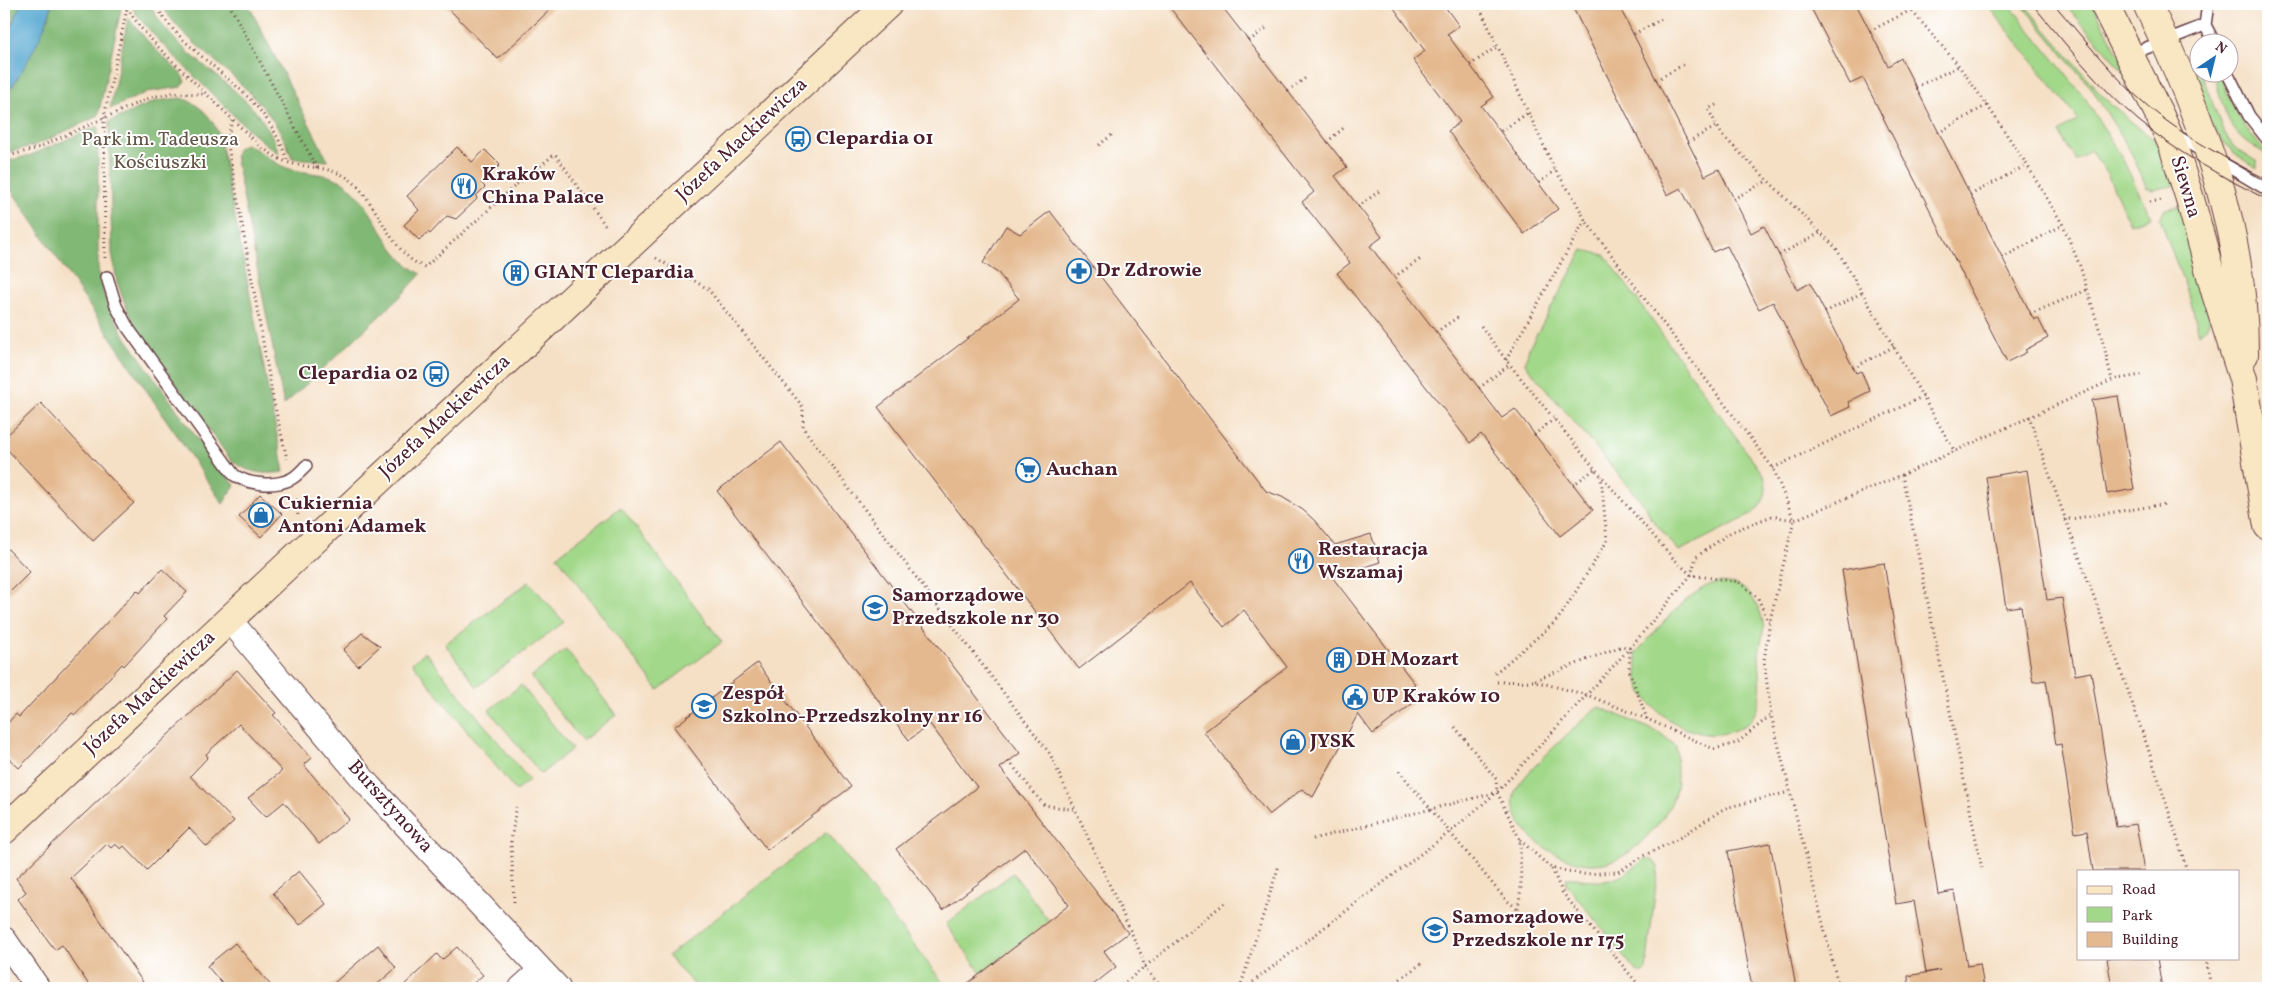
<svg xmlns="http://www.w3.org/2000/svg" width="2272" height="992" font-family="Vollkorn,serif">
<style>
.green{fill:#a2d889;stroke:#767c5a}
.forest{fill:#81b875;stroke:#666c50}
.water{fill:#56a9d1;stroke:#50647e}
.building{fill:#e4b98f}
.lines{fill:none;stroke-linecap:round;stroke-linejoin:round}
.lane-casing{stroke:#643c42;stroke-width:14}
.street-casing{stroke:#643c42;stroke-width:26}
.secondary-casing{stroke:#643c42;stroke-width:30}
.path{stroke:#643c42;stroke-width:3;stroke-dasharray:1 4;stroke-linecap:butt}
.lane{stroke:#fff;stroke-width:11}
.street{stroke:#fff;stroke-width:24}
.secondary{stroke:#f9e7c3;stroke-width:28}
.tram{stroke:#4a1f2b;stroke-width:1}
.labels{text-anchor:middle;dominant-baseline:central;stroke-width:4;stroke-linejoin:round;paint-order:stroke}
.poi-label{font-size:20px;font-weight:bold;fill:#4a1f2b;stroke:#fff;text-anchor:start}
.park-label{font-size:20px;fill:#645647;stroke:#fff}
.street-label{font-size:20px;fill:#4a1f2b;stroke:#fff}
</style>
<rect width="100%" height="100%" fill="#fff"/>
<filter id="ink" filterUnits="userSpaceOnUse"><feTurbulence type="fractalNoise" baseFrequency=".02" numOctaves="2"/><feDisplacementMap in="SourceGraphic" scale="10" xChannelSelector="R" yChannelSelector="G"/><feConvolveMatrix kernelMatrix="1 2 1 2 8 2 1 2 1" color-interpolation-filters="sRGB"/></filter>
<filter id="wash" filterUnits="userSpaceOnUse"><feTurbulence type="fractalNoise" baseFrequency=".0096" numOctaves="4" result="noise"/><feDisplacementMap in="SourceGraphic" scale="20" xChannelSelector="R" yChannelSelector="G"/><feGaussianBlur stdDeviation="1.12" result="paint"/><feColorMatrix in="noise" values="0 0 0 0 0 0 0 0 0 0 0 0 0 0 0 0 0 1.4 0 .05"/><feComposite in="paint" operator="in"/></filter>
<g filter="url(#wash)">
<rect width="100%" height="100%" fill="#f5e0c6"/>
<path class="green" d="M1987,4H2009L2085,98L2123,160L2151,217L2130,224L2106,171L2090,150L2076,161L2059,132L2078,119Z
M2021,4H2024L2103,97L2140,129L2162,145L2176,185L2153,190L2147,188L2132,154L2092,89Z
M2065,4H2093L2133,83Z
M2194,51L2200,72L2201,73L2224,133L2234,147L2257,162V168C2208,141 2207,112 2188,64V59Z
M2213,73H2220L2226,92L2242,122L2268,156C2259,149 2247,144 2239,135C2224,120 2220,92 2213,73Z
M2183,205L2210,319L2206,328L2199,334L2191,302L2160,219L2165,209Z
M1583,250L1605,255L1764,476C1769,493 1764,504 1751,515L1679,551L1650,517L1646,507L1525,364L1529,348Z
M621,507L722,642L658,690L557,556Z
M529,582L564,622L477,687L445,644Z
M1720,582C1725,583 1731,583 1735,584C1749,589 1761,608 1763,623C1765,634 1759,646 1759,657C1760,678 1764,701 1751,720C1749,724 1743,726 1739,728C1707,746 1662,723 1643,694C1636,683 1637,666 1636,653C1657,631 1690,586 1720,582Z
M566,649L616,715L582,741L531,677Z
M425,652L529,780L516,791L412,663Z
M521,685L572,749L541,774L489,710Z
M1599,707L1660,733L1676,746C1676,761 1679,778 1675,792C1671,808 1661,822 1650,833C1635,850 1618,863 1595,864C1563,866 1503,830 1515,792C1520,776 1575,728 1590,713Z
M827,832L947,988H697L668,956Z
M1645,859L1653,860L1658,867L1646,970L1642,974L1635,970L1566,884L1567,878C1576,877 1585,880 1595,881C1615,883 1630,871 1645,859Z
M1013,873L1049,921L981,973L946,924Z"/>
<path class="forest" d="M4,4H21L4,42Z
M52,4H119L121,9L98,116L36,145L4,153V98L19,74L49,17Z
M133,4H150C178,66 260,86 279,154C251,134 227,109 202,84C178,60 152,36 132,8Z
M161,4H248L328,161L292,158C276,111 241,84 205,52C188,38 172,23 161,4Z
M128,18L151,45L181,74L185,81L181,87L147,92L110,109Z
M181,98C201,104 214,119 220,139L284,472C263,475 247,473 230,459L135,327L123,299L117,282L112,253L109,122L155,101Z
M98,126V268L100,281L107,304L126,338L212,459L235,485L223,504L12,191L4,186V162L31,155Z
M245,144C259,149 270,161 284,167C307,176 333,170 352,189C378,215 387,255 421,274L402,295L284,405L235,155L238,148Z"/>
<path class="water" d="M21,4H52C45,34 22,73 4,98V42Z"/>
<g id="blocks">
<path class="building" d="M444,4H556L498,59Z
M1167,4H1220L1347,167L1335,176L1382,237L1370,246L1502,418L1515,409L1593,510L1560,536L1481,434L1470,443L1337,273L1350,263L1302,202L1314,192Z
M1391,4H1443L1459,26L1447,34L1494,97L1481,106L1558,209L1524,234L1448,131L1460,122L1413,60L1425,51Z
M1571,4H1618L1705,176L1719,169L1751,233L1764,226L1797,290L1810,283L1856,373L1861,371L1870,391L1848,402L1850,407L1831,416L1773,302L1759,309L1727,246L1713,252L1681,188L1667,195Z
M1809,4H1856L1888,66L1901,58L2034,320L2038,318L2048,338L2025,350L2027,352L2007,362L1863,78L1850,84Z
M457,147L472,162L485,150L500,165L481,183L485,187L476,196L477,199L456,219L447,216L430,234L428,232L419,240L404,225L419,210L407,196Z
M1050,211L1266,491L1282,497L1303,510L1315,521L1335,545L1371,534L1380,562L1332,577L1415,684L1403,693L1412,704L1373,734L1358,714L1313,797L1302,789L1269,815L1204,732L1287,667L1244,610L1224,627L1190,583L1079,669L878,407L1019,299L999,274L983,263L1006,226L1020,234Z
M2118,396L2134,489L2107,494L2092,400Z
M41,403L134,503L93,541L4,446V438Z
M781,442L1020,753L1000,768L1128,933L1104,951L1116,967L1089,988H962L1069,905L1025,848L943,910L896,849L977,787L930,724L909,740L717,491Z
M2027,470L2047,600L2062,598L2075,675L2091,672L2116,827L2136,824L2144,871H2093L2087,831L2075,833L2061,744L2056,745L2046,680L2033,682L2021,606L2006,608L1986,477Z
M260,494L282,514L261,537L239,517Z
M4,545L30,572L4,598Z
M1884,563L1938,894L1954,891L1967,966L1980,964L1984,988H1909L1908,976L1940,970L1926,973L1914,901L1896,904L1842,570Z
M162,569L187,592L164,616L167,619L124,666L122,664L75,715L72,713L19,768L4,754V727L16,714L19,717L137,590L140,593Z
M362,633L380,646L358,666L343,650Z
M757,663L851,787L767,850L674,727Z
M237,670L276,713L273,715L312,758L304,765L349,819L319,844L284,802L266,817L248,798L282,771L239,724L206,754L208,757L190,776L234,821L207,847L189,828L147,870L124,846L121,849L115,844L111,848L107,844L71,878L147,988H91L62,945L55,950L18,899L26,892L16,878Z
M1770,843L1777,880L1796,988H1752L1728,851Z
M299,871L326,904L300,925L273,893Z
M235,943L273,988H226L207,966Z
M378,945L396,968L373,988H328Z
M457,947L483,975L468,988H401L437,954L442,960Z
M2107,958H2157L2162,988H2112Z"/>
</g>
</g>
<g filter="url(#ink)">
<use href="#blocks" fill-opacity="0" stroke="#643c42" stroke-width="1"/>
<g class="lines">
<defs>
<path id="lane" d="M2208,4L2205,25L2214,42
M2131,54L2205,25
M2227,72L2249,116L2268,140
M2175,135L2268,190
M107,277L116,306L128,328L234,475C249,485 275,487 291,479C297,476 302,470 306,466"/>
<path id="street" d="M229,619L369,786L558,988
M4,939L38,988
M521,988L540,971"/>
<path id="secondary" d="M2104,4L2160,116L2173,146L2190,199L2216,294L2243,379L2268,526
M2147,4C2201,114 2245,231 2244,355
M4,830L888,4"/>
</defs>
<use href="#lane" class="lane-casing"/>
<use href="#street" class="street-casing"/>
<use href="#secondary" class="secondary-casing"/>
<path class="path" d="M124,4L141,28L158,47L260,146C269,152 278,160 290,163C312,169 336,166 354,183C379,206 392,256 425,267L516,185L555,154L605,225
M156,4C166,26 184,40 201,56C241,90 270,110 288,162
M229,4L317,168
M1478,4L1555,170L1574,198L1585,220L1773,468L1794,520L1771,616L1764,660L1771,715L1839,988
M1906,4L1959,66L1987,105L2027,165L2063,225L2080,266L2102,338L2112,380
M2183,4H2184
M1870,31L1911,10
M1634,34L1662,19
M1249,41L1269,26
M1470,65L1498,46
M1656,80L1683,65
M1916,87L1959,66
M1288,91L1307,77
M1716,105L1708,109L1722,135L1836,248L1955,452
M232,120L227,140L273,398L287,459
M1501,131L1528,113
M1938,133L1987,105
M1327,142L1346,126
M1688,142L1717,126
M1099,145L1113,134
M4,157L35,149L151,97L172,93L204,94
M1539,183L1555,170
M1970,195L2027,165
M1733,199L1767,181
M2150,202L2162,200
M1358,207L1382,189
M1779,255L1820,233
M105,258L104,117L128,4
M656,258L708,289L803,407V428L1050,754L1141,954L1145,968L1162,988
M2002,258L2063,225
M1394,277L1422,258
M1825,312L1862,293
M2030,314L2087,290
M1481,326L1506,360L1595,469L1672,557L1691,575L1739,582L1758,598L1769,623
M1436,332L1458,317
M1506,360L1585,220
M1853,368L1895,346
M1479,388L1509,365
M2029,416C2081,568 2142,717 2187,871
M1534,435L1554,419
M1773,468L1924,396
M1902,475L1982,869
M1573,485L1595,469
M296,499L298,516
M2064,520L2166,504
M1495,673L1552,625L1562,614L1601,551L1607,541L1601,476
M1535,680L1622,646L1630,648L1629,670L1647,719
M1497,682L1534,681L1587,695L1647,719L1714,749L1737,743L1771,715
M1455,727L1496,779L1497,792L1520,840L1521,887L1518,910
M1009,761L1044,805L1076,810
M1399,771L1506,900L1518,909
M1313,839L1494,793
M1520,840L1551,868L1584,874L1618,872L1643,856L1676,840L1725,808L1789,792
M1552,869L1562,892L1641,988
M514,902L511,842L516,807
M2206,958L2211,988
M1118,988L1226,902
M1240,988L1279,865
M1245,988L1451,831L1497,792L1630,648L1691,575L1696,557L1731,532L1772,516L1794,520L1902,475L2112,380L2141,375
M1388,988L1422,963
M2226,988L2268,983"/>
<use href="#lane" class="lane"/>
<use href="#street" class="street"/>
<use href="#secondary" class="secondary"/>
<path class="tram" d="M2032,4C2066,44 2098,86 2138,120C2177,153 2223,177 2268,200
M2054,4C2085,40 2114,78 2150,108C2186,138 2227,159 2268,180"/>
</g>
</g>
<defs>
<symbol id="bus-ring" viewBox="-11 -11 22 22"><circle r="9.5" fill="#fff" stroke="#1f6fb2" stroke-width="1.5"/><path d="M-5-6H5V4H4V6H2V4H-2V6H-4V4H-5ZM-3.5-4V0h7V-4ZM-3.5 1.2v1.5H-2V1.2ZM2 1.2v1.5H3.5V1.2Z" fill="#1f6fb2"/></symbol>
<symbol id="restaurant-ring" viewBox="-11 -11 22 22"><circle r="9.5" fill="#fff" stroke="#1f6fb2" stroke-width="1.5"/><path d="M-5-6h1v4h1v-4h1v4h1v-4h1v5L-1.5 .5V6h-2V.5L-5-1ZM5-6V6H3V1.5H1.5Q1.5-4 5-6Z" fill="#1f6fb2"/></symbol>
<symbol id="pharmacy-ring" viewBox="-11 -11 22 22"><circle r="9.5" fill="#fff" stroke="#1f6fb2" stroke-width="1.5"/><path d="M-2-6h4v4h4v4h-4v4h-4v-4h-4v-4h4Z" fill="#1f6fb2"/></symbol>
<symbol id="building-ring" viewBox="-11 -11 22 22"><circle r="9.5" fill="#fff" stroke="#1f6fb2" stroke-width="1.5"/><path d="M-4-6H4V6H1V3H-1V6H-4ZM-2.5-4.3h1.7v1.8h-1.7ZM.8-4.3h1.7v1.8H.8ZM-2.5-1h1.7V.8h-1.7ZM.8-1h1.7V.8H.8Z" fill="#1f6fb2"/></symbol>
<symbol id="supermarket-ring" viewBox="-11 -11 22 22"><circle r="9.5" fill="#fff" stroke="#1f6fb2" stroke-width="1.5"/><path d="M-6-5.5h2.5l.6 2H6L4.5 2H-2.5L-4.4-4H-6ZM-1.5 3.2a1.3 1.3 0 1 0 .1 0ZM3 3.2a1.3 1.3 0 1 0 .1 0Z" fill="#1f6fb2"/></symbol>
<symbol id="shop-ring" viewBox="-11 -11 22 22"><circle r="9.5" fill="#fff" stroke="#1f6fb2" stroke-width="1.5"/><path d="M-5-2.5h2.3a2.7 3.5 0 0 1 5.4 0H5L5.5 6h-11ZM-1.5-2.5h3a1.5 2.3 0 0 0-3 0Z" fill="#1f6fb2"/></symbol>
<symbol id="school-ring" viewBox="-11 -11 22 22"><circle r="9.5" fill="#fff" stroke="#1f6fb2" stroke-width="1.5"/><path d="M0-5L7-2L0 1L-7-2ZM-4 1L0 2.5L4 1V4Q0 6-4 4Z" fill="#1f6fb2"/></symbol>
<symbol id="civic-ring" viewBox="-11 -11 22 22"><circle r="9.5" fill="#fff" stroke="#1f6fb2" stroke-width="1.5"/><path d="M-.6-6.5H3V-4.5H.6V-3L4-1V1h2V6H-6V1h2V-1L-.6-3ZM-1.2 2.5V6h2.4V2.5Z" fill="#1f6fb2"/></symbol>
</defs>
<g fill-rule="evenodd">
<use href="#bus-ring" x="784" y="125" width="28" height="28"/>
<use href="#restaurant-ring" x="450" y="172" width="28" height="28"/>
<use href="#pharmacy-ring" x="1065" y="257" width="28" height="28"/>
<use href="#building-ring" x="502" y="259" width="28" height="28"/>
<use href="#bus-ring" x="422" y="360" width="28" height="28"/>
<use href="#supermarket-ring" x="1014" y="456" width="28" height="28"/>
<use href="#shop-ring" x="247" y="501" width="28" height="28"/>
<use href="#restaurant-ring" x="1287" y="547" width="28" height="28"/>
<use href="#school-ring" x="861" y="594" width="28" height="28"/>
<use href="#building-ring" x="1325" y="646" width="28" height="28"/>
<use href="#civic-ring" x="1341" y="683" width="28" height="28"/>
<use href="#school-ring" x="690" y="692" width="28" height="28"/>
<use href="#shop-ring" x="1279" y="728" width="28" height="28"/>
<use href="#school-ring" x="1421" y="916" width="28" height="28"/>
</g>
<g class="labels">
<g class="poi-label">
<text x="816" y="139">Clepardia 01</text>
<text x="482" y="175">Kraków<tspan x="482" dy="23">China Palace</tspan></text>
<text x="1096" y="271">Dr Zdrowie</text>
<text x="534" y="273">GIANT Clepardia</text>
<text x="418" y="374" text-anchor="end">Clepardia 02</text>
<text x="1046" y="470">Auchan</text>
<text x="278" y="504">Cukiernia<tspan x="278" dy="23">Antoni Adamek</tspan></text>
<text x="1318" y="550">Restauracja<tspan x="1318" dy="23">Wszamaj</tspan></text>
<text x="892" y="596">Samorządowe<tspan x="892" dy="23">Przedszkole nr 30</tspan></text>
<text x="1356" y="660">DH Mozart</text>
<text x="722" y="694">Zespół<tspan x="722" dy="23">Szkolno-Przedszkolny nr 16</tspan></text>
<text x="1372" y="697">UP Kraków 10</text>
<text x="1310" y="742">JYSK</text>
<text x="1452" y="918">Samorządowe<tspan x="1452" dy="23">Przedszkole nr 175</tspan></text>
</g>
<g class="park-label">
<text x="160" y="140">Park im. Tadeusza<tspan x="160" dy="23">Kościuszki</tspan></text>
</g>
<g class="street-label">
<text transform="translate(742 140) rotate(-43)">Józefa Mackiewicza</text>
<text transform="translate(2185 187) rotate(73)">Siewna</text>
<text transform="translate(445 417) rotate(-43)">Józefa Mackiewicza</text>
<text transform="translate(150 693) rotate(-43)">Józefa Mackiewicza</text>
<text transform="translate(390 807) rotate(48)">Bursztynowa</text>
</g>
</g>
<rect width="2272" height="992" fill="none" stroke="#fff" stroke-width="20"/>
<rect x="2077" y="870" width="162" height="90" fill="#ffffff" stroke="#b7a5aa"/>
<rect x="2087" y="886" width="25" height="8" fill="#f9e7c3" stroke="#b7a5aa"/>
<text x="2122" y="894" font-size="15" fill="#4a1f2b">Road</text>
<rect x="2087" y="907" width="25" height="15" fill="#a2d889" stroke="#b7a5aa"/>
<text x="2122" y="920" font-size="15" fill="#4a1f2b">Park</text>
<rect x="2087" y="932" width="25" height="15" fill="#e4b98f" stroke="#b7a5aa"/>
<text x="2122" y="944" font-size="15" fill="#4a1f2b">Building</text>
<g transform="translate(2214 58) rotate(35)"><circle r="24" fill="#ffffff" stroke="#b7a5aa"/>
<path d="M0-4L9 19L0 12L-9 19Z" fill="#1f6fb2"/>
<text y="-8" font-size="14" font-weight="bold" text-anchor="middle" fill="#4a1f2b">N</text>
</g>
</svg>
